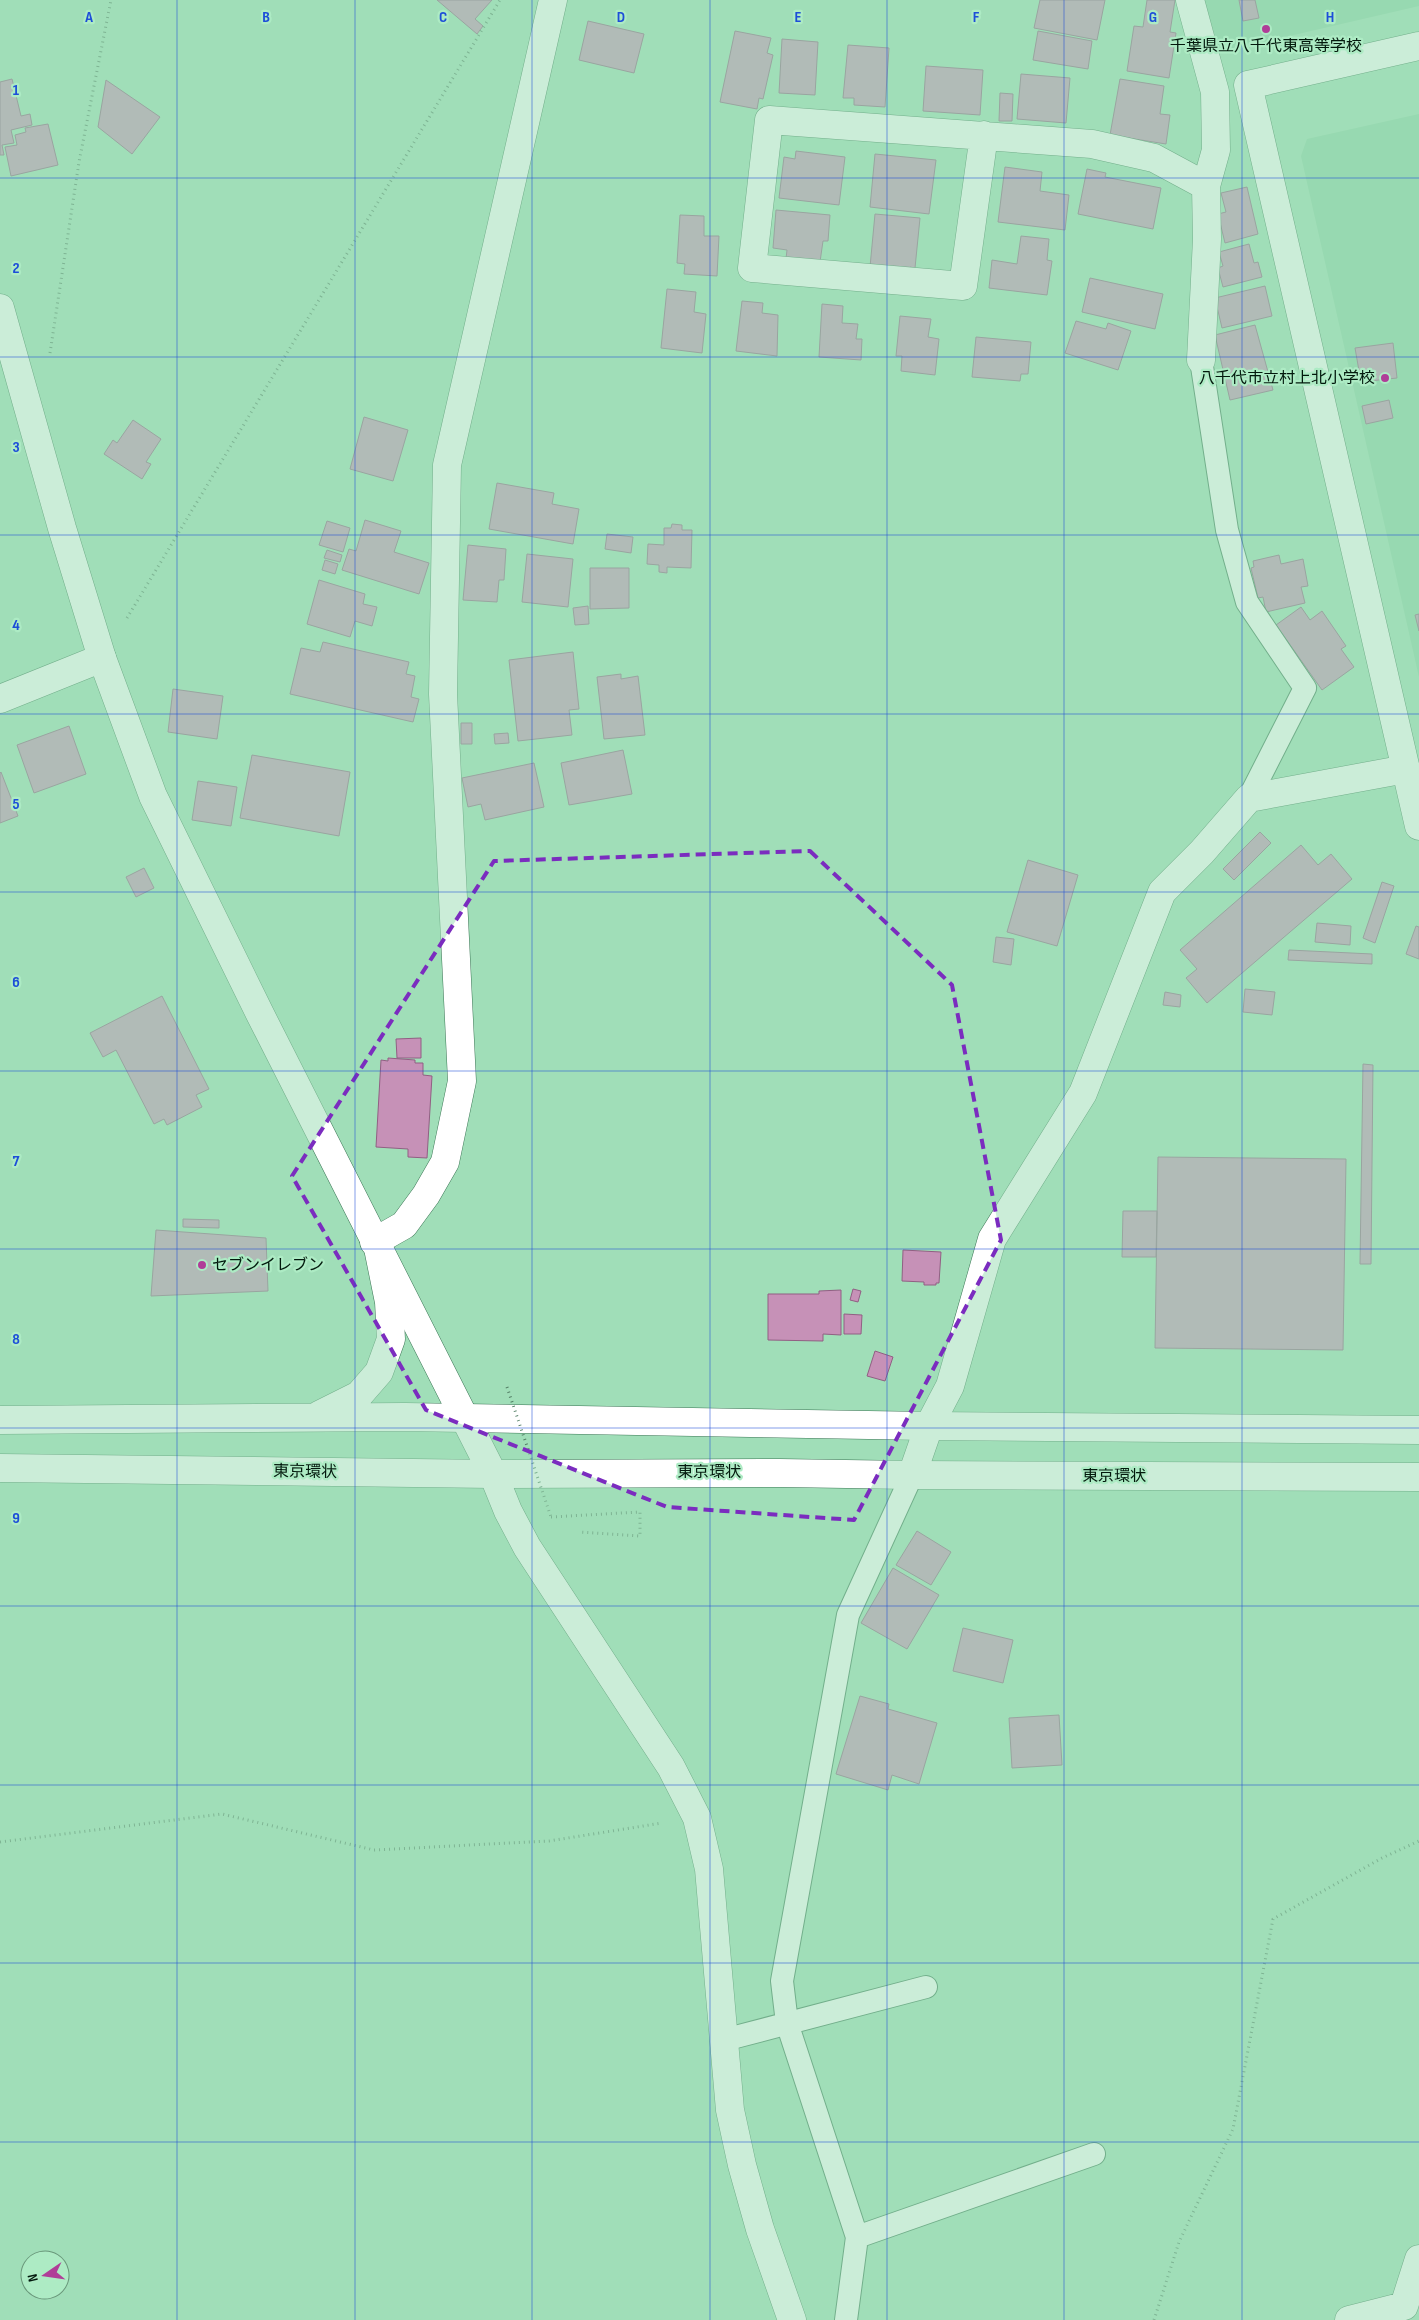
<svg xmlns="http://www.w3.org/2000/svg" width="1419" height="2320" font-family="'Sofia Sans Condensed','Noto Sans JP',sans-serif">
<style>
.built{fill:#8dd2a8}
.building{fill:#c691b7;stroke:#915f83}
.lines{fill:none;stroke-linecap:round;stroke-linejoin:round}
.lane-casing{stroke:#3b7655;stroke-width:24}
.street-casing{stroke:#3b7655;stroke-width:29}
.secondary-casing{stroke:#3b7655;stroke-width:29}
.highway-casing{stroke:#3b7655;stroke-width:29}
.path{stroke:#558067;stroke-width:3;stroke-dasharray:1 4;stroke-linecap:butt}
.lane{stroke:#fff;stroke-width:22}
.street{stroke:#fff;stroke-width:28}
.secondary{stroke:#fff;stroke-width:28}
.highway{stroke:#fff;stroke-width:28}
.path-bridge{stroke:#558067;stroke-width:3;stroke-dasharray:1 4;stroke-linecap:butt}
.marked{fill:none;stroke:#7b2cbf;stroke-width:4;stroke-dasharray:10 6;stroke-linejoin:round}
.grid{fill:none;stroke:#1d4ed8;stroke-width:1;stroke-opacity:0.55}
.poi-dot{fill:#b03d98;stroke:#adebc4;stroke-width:2}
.labels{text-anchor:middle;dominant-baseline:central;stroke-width:4.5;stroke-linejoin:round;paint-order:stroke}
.poi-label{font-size:16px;fill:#02180c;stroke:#adebc4}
.street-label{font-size:16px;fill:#02180c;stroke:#adebc4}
.grid-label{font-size:16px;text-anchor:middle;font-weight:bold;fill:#1d4ed8;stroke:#adebc4;stroke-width:4.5;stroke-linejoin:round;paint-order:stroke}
</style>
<rect width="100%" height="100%" fill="#a0deb8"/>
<path class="built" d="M1204,0H1419V6L1220,52Z
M1419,114V677L1301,156L1307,139Z"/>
<path class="building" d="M437,0H492L475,19L483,26L477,34Z
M1040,0H1105L1097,40L1034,28Z
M1147,0H1175L1170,32L1176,33L1169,78L1127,71L1134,26L1143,27Z
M1239,0H1255L1259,18L1243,21Z
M588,21L644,34L634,73L579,60Z
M735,31L771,38L767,53L773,55L763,99L759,98L757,109L720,102Z
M1038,31L1092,41L1088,69L1033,60Z
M782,39L818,42L815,95L779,93Z
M848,45L889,48L885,107L854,105V98H843Z
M926,66L983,70L980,115L923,111Z
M1021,74L1070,78L1066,123L1017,119Z
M12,79L21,116L30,114L32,125L11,130L14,143L2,145L4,155H0V82Z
M1120,79L1164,86L1160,114L1170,115L1166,144L1110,135Z
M106,80L160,117L132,154L98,127Z
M1000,93L1013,94L1012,121H999Z
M48,124L58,165L11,176L5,147L17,145L15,135L26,132L25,128Z
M796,151L845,157L839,205L779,198L784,157L795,159Z
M875,154L936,160L929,214L870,207Z
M1005,167L1042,172L1040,191L1069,195L1065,230L998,222Z
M1087,169L1106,173L1105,177L1161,188L1153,229L1078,214Z
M1247,187L1258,234L1225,243L1218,214L1226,212L1221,193Z
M776,210L830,215L828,241H823L820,262L786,259L787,250L773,248Z
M875,214L920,218L915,268L910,267V271L870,267Z
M680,215L704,216V236H719L717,276L684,274L685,264L677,263Z
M1021,236L1049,239L1047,260L1052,261L1047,295L989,288L992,260L1017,264Z
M1249,244L1254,263L1258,262L1262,277L1223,287L1218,268L1223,266L1219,252Z
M1090,278L1163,294L1155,329L1082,312Z
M1265,286L1272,316L1222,328L1215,298Z
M667,289L696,292L694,312L706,314L702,353L661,348Z
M742,301L763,303L762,313L778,315L777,356L736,351Z
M822,304L843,306L842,323L858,324L856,339H862L861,360L819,357Z
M900,316L931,319L928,337L939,339L935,375L901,371L902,356H896Z
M1076,321L1106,329L1108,323L1131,331L1118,370L1065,353Z
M1255,325L1273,390L1230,400L1215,335Z
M976,337L1031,342L1028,374H1021L1020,381L972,377Z
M1393,343L1397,378L1361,382L1355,348Z
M1389,400L1393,418L1366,424L1362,406Z
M364,417L408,430L393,481L350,469Z
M133,420L161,439L146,462L151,464L142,479L104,454L113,440L117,443Z
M497,483L554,493L552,504L579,509L573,544L489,529Z
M365,520L401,531L394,552L429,563L419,594L342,570L349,549L356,551Z
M327,521L350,528L343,552L319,545Z
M672,524L682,525V530H692L691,568L667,567V573L659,572V565L647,564L648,544L664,545V528H671Z
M607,534L633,537L631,553L605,549Z
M468,545L506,549L504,580H499L497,602L463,600Z
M327,550L342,555L340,562L324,558Z
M527,554L573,559L568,607L522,602Z
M1279,555L1281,564L1303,559L1308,586L1301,587L1305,603L1266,612L1263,597L1258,598L1251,568L1254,567L1253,561Z
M325,560L338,564L335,574L322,570Z
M590,568H629V608L590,609Z
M319,580L365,594L363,604L377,607L372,626L355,621L350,637L307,624Z
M588,606L589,624L575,625L573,608Z
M1301,607L1310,620L1322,611L1346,646L1341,649L1354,667L1322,690L1276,625Z
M1419,614V631L1415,615Z
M323,642L409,662L406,674L415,676L411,697L419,699L413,722L290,694L301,648L320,652Z
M573,652L579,709L569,710L572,735L518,741L509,660Z
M621,674V679L638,676L645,735L604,739L597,677Z
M173,689L223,696L217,739L168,732Z
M461,723H472V744H461Z
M69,726L86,774L34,793L17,745Z
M508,733L509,743L495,744L494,734Z
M623,750L632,794L569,805L561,763Z
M252,755L350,772L339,836L240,818Z
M534,763L544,807L485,820L481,804L468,807L462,778Z
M1,772L18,816L0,823V773Z
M198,781L237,787L231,826L192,820Z
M1260,832L1271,843L1234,880L1223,869Z
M1301,845L1318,865L1331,854L1352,879L1207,1003L1186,978L1197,969L1180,950Z
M1028,860L1078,875L1057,946L1007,932Z
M144,868L154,888L136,897L126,877Z
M1382,882L1394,886L1375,943L1363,938Z
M1317,923L1351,926L1350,945L1315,942Z
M1416,926L1419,927V959L1406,954Z
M996,937L1014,939L1011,965L993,962Z
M1289,950L1372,954V964L1288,960Z
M1245,989L1275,992L1272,1015L1243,1012Z
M1165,992L1181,995L1180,1007L1163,1005Z
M162,996L209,1089L196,1095L202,1107L167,1125L164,1119L154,1124L116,1050L103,1057L90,1033Z
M421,1038V1058H397L396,1039Z
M388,1058L415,1060V1063H423V1075L432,1076L427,1158L408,1157V1149L376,1147L381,1060L388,1061Z
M1363,1064L1373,1065L1371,1264H1360Z
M1158,1157L1346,1159L1343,1350L1155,1348Z
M1123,1211H1157L1156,1257H1122Z
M183,1219L219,1220V1228L183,1227Z
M156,1230L266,1238L268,1291L151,1296Z
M903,1250L941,1252L939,1283H936V1285H924V1282L902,1281Z
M853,1289L861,1291L858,1302L850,1300Z
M841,1290V1335L823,1334V1341L768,1340V1294H819V1291Z
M844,1314L862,1315L861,1334H844Z
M875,1351L893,1357L885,1381L867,1376Z
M917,1531L951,1552L931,1585L896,1565Z
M893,1568L939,1595L907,1649L861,1623Z
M963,1628L1013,1640L1003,1683L953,1671Z
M860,1696L889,1704L888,1709L937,1723L919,1784L892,1775L888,1790L836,1774Z
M1059,1715L1062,1765L1012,1768L1009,1718Z"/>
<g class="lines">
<defs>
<path id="lane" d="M1201,360L1227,530L1247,602L1305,688L1249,798
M724,2040L926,1987
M857,2237L1094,2154
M846,2320L857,2237L787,2023L782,1981L848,1615L912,1475"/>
<path id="street" d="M1190,0L1215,92L1216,150L1206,186L1207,239L1201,360
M984,135L963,286L752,268L769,120L1092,144L1154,158L1206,186
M0,699L102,658
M374,1242L404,1225L426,1195L445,1162L462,1081L443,694L447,465L553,0
M493,1474L508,1511L527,1547L671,1767L697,1818L709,1869L730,2110L742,2165L760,2229L792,2320
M912,1475L929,1426L950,1386L992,1239L1083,1093L1162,892L1202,852L1249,798L1406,769
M1349,2320L1404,2306L1419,2259"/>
<path id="secondary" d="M1419,46L1248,85L1419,826
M0,308L62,528L102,658L153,796L259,1012L493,1474"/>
<path id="highway" d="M319,1415L359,1395L379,1372L391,1339L389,1302L378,1248
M0,1420L405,1417L929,1426L1419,1430
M0,1468L493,1474L780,1473L912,1475L1419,1477"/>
</defs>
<use href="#lane" class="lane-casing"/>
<use href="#street" class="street-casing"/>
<use href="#secondary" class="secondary-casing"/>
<use href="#highway" class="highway-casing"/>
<path class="path" d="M50,353L79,162L111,0
M127,618L500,0
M551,1517L640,1512V1536L579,1532
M0,1842L222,1814L374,1850L549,1841L662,1823
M1154,2320L1179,2242L1233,2129L1273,1919L1382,1858L1419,1841"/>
<use href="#lane" class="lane"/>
<use href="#street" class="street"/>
<use href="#secondary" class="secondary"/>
<use href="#highway" class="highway"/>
<path class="path-bridge" d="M507,1387L551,1517"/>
</g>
<path d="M0 0H1419V2320H0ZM810,851L952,985L1001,1240L854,1520L667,1507L426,1410L292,1176L494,861Z" fill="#a0deb8" fill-opacity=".55" fill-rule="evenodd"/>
<path class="marked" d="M810,851L952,985L1001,1240L854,1520L667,1507L426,1410L292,1176L494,861Z"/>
<path class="grid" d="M177,0V2320M355,0V2320M532,0V2320M710,0V2320M887,0V2320M1064,0V2320M1242,0V2320M0,178H1419M0,357H1419M0,535H1419M0,714H1419M0,892H1419M0,1071H1419M0,1249H1419M0,1428H1419M0,1606H1419M0,1785H1419M0,1963H1419M0,2142H1419"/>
<g class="poi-dot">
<circle cx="1266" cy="29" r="5"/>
<circle cx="1385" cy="378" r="5"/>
<circle cx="202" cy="1265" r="5"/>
</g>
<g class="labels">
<g class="poi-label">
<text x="1266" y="46">千葉県立八千代東高等学校</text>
<text x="1375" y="378" text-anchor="end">八千代市立村上北小学校</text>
<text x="212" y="1265" text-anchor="start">セブンイレブン</text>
</g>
<g class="street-label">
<text transform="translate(305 1472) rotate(1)">東京環状</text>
<text x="709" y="1472">東京環状</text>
<text x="1114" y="1476">東京環状</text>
</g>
</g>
<g class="grid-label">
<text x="89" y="22">A</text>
<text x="266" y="22">B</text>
<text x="443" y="22">C</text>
<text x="621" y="22">D</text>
<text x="798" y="22">E</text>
<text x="976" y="22">F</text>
<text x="1153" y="22">G</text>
<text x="1330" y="22">H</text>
<text x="16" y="95">1</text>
<text x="16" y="273">2</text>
<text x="16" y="452">3</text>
<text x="16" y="630">4</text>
<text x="16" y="809">5</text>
<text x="16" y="987">6</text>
<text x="16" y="1166">7</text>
<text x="16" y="1344">8</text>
<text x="16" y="1523">9</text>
</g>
<g transform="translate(45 2275) rotate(257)"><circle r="24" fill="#adebc4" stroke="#69977a"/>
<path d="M0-4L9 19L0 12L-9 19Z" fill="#b03d98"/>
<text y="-8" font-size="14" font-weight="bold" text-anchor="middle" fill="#02180c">N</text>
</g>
</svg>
